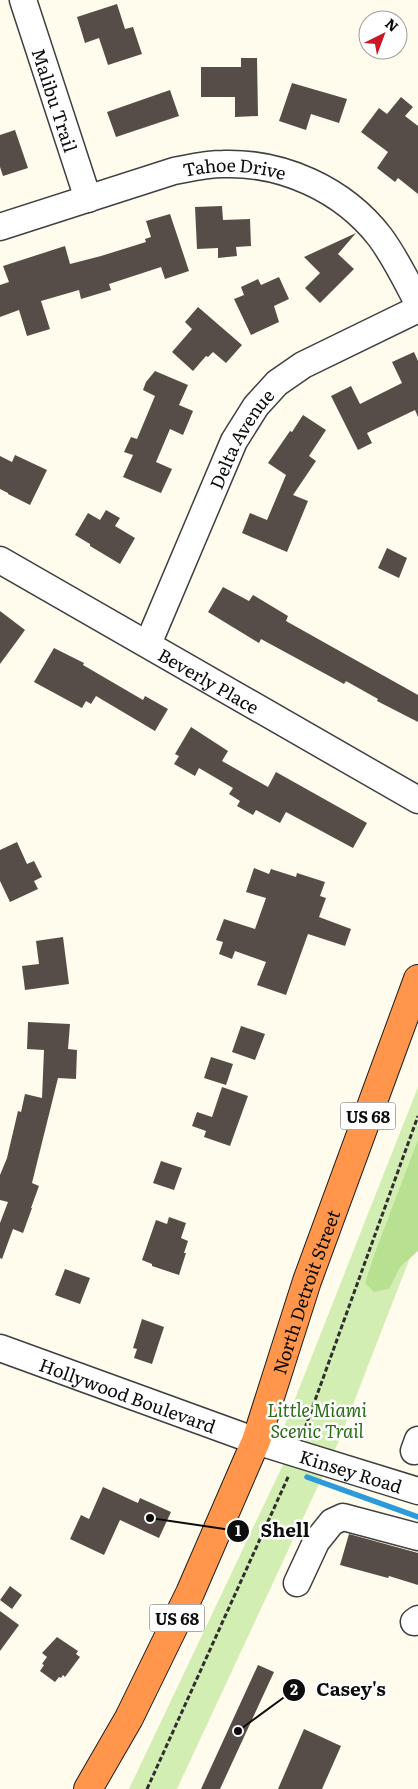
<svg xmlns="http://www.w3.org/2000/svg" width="418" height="1789" font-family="Literata,serif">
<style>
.green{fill:#d3eeb2}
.forest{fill:#b7e090}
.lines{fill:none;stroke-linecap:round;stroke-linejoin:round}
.stream{stroke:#2b9bdb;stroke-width:5.5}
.building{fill:#574d48}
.minor-casing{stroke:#404040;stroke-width:29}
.highway-casing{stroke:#1e1e1e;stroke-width:30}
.path{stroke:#2f2f2f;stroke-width:3;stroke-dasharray:5 2.5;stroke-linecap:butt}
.minor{stroke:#fff;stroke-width:26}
.highway{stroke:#ff964b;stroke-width:28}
.labels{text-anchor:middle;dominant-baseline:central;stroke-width:5;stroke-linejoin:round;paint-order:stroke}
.shield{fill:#fff;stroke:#565656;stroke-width:1}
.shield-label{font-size:16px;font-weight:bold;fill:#0d0d0d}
.street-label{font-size:18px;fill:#0d0d0d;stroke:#fff}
.park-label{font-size:18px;font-style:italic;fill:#2c6b17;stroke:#fff}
.leader{fill:none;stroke:#0d0d0d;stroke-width:2}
.callout-dot{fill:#0d0d0d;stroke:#fff;stroke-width:2}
.mark-label{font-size:15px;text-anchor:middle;font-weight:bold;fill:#fff}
.callout-label{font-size:19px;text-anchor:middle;font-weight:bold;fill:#0d0d0d;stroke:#fff;stroke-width:5;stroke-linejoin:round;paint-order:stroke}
</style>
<rect width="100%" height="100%" fill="#fffbed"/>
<path class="green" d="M418,1087V1237L338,1443L177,1789H129L289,1452L276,1447Z"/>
<path class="forest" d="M418,1140V1251L400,1267L389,1289L374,1292L365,1283L376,1250Z"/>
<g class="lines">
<path class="stream" d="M307,1477L418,1517"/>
</g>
<path class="building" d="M117,4L125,29L133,27L142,54L108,65L99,38L85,43L77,17Z
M241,58H257L258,116L235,117V97H201V67H241Z
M292,83L347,99L339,123L311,114L306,130L279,121Z
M170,90L179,116L116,137L107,112Z
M401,97L413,107L405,116L418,126V194L398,178L395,182L377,168L388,152L361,132L379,108L387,114Z
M15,130L28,168L3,176L0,167V135Z
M222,206L223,220L250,219L251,246L236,247L237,256L218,258V248L197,249L195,207Z
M170,214L189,271L165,279L161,267L109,284L111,290L81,299L79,290L41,301L50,329L27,336L19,310L0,317V285L9,282L3,266L65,246L70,264L101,256L146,242L145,239L151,237L146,221Z
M356,233L338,254L354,269L320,303L305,288L320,273L304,257Z
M279,277L289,299L274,306L279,322L251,335L234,299L244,295L241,287L258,279L261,285Z
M198,307L242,345L226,363L213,352L208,357L206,356L193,371L172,352L192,329L185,322Z
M414,352L418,361V417L415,410L367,433L372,443L358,450L331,396L351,386L360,404L402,383L392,362Z
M155,371L188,385L179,405L193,411L183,435L170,429L156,462L172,469L161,493L123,477L133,455L124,452L131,437L137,439L155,396L143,390L146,382Z
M303,415L326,430L309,456L316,461L293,495L308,501L287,552L242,533L250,513L267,520L286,475L268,463L290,431L292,432Z
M15,455L47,470L30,505L8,494V493L0,489V456L12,462Z
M106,510L120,518L115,526L135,538L120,564L90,546V544L75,535L88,513L100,520Z
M387,548L407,558L399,578L378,568Z
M223,587L249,601L253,595L288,616L286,621L418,695V722L377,701L378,699L346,681L344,684L261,639L259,643L208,612Z
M0,611L25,630L0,664Z
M54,648L84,663L83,665L143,700L145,696L168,709L155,731L96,696L91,704L86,701L82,708L34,682Z
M191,727L228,751L222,761L268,787L276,772L367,823L353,848L286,812L280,823L256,810L253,815L237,806L240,801L229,794L233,788L199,768L195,776L174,764L179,756L175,754Z
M17,842L27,864L34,861L42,877L34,881L38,889L10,902L0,881V850Z
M254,868L269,874L271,869L296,877L297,873L325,882L320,896L326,898L319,917L351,929L345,946L308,934L286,995L257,985L266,962L235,951L232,959L219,954L223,942L216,940L224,919L255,929L266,898L246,892Z
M63,937L69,984L25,990L22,966L39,964L36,941Z
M28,1022L70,1024L68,1049L77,1050L76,1079L58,1078L32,1183L39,1186L31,1208H32L23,1233L13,1229L2,1259L0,1258V1223L8,1202L0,1200V1175L7,1158L18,1111L21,1112L25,1094L42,1098L44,1050L27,1049Z
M241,1026L265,1034L255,1060L232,1052Z
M211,1057L233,1064L226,1085L204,1078Z
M222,1087L248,1096L230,1146L204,1137L206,1131L192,1126L197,1112L212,1117Z
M161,1161L182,1168L174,1190L153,1183Z
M169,1217L186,1223L181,1238L188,1241L184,1253H186L179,1275L152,1266V1264L142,1260L156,1220L167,1224Z
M65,1269L90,1278L80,1304L55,1295Z
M142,1319L164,1327L152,1364L134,1358L137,1349L133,1348Z
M103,1487L138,1503L140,1498L171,1512L159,1538L120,1520L104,1555L70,1539L81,1515L89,1519Z
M349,1534L418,1553V1585L389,1576L388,1578L340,1565Z
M10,1586L22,1595L12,1609L0,1600Z
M0,1611L19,1625L0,1651Z
M57,1637L78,1651L76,1654L80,1657L65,1677L63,1675L61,1678L59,1677L55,1682L40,1671L44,1665L42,1664L47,1657L42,1653Z
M258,1665L274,1672L220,1789H201Z
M304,1729L341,1746L322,1789H278Z"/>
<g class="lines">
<defs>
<g id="minor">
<path id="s1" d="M23,0L88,199"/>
<path id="s2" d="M0,227L174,171C190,168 206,164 223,164C282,162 343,189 380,237C395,257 406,280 418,303"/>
<path id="s3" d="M0,560L418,800"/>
<path id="s4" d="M148,644L234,441L256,406L277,383L303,365L418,309"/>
<path id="s5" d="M0,1348L256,1441L418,1491"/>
<path d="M414,1451L418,1440"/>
<path d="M297,1583L316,1542L332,1522L343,1517L418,1537"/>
<path d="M414,1622L418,1619"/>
</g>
<g id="highway">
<path id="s6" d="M88,1789L129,1718L190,1593L256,1441L307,1281L418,979"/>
</g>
</defs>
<use href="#minor" class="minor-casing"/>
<use href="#highway" class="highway-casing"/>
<path class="path" d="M305,1428L418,1116
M147,1789L289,1475"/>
<use href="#minor" class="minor"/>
<use href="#highway" class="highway"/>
</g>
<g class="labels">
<g class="shield">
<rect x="340.5" y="1102.5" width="55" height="27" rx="4"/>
<rect x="149.5" y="1604.5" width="55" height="27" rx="4"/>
</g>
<g class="shield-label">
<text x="368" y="1116">US 68</text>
<text x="177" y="1618">US 68</text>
</g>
<g class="street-label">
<text stroke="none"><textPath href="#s1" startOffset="105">Malibu Trail</textPath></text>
<text stroke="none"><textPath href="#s2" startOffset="244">Tahoe Drive</textPath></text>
<text stroke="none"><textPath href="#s4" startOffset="226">Delta Avenue</textPath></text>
<text stroke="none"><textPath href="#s3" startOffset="241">Beverly Place</textPath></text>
<text stroke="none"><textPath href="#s6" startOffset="544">North Detroit Street</textPath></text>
<text stroke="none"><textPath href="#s5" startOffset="136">Hollywood Boulevard</textPath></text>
<text stroke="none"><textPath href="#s5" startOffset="372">Kinsey Road</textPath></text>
</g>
<g class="park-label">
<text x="317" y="1409">Little Miami<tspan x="317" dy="21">Scenic Trail</tspan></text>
</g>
</g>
<path class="leader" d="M150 1518L238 1531M238 1731L294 1690"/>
<g class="callout-dot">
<circle cx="150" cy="1518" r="5"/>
<circle cx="238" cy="1731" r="5"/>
<circle cx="238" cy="1531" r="12"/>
<circle cx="294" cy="1690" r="12"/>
</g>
<g class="mark-label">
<text x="238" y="1536">1</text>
<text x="294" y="1695">2</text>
</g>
<g class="callout-label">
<text x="285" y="1537">Shell</text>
<text x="351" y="1696">Casey's</text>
</g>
<g transform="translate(383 35) rotate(42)"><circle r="24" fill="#ffffff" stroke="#9e9e9e"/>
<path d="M0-4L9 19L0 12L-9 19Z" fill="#cb1727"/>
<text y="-8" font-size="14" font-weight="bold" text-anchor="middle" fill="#0d0d0d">N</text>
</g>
</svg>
